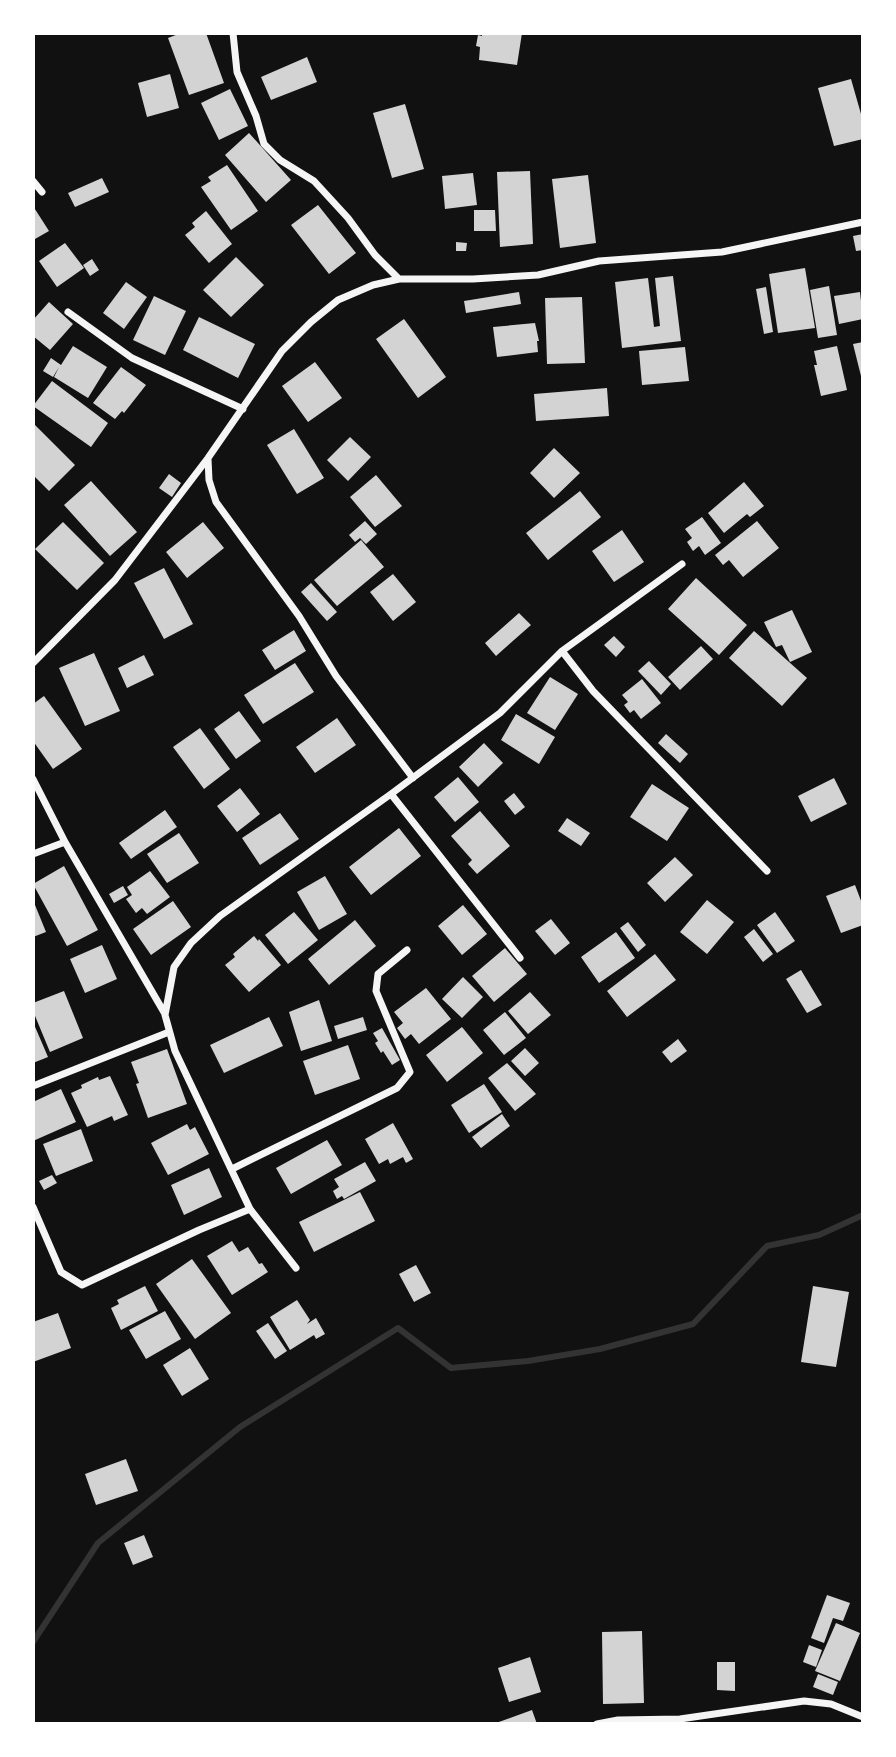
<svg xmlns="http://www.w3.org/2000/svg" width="896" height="1757" font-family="'Space Grotesk',sans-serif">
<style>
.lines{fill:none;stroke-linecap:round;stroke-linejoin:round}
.stream{stroke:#333;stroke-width:6}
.building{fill:#d3d3d3}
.minor{stroke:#f5f5f5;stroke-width:7}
</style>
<rect width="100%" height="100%" fill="#111"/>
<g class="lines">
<path class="stream" d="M33,1642L98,1543L240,1427L398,1328L451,1368L528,1361L600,1349L693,1324L767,1246L819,1235L863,1215"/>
</g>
<path class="building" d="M181,33H206L224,83L189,95L168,38Z
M482,33H522L517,65L479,60L480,47L476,46L478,35L482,36Z
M307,57L317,82L271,100L261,77Z
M170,74L179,108L147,117L138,83Z
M851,79L863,121V139L834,146L818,88Z
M230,89L248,126L219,140L201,103Z
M405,104L424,169L392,178L373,113Z
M249,133L291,180L266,202L225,155Z
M227,165L258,211L231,230L201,187L211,181L208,177Z
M530,171L533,244L500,247L497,172Z
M473,173L477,205L445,209L442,176Z
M588,175L596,243L560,248L552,179Z
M102,178L109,192L75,207L68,193Z
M318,205L356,253L329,274L291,225Z
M33,206L49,231L35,239L33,236Z
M474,210H495L496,231H474Z
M206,211L232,244L209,263L185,235L195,227L192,223Z
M863,234V250L856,251L853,236Z
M456,242L467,243L466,251H456Z
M65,243L84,268L57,287L39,261Z
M236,257L264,285L231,317L203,290Z
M92,259L99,270L90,276L83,265Z
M805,268L815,328L778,333L769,274Z
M673,276L681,341L622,348L615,282L648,278L654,327L660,326L655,278Z
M126,282L147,297L124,329L103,313Z
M829,286L837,335L818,338L810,290Z
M766,287L773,332L764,334L756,289Z
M519,292L521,304L466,313L464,301Z
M860,292L863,319L839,324L834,296Z
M154,296L186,311L165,355L133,340Z
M582,297L585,363L547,364L545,298Z
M49,302L73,324L50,350L33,336V320Z
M199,317L255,344L238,378L183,350Z
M404,319L446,377L418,398L376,339Z
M535,323L539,341H537L538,352L497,357L493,327Z
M863,342V380H862L853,344Z
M73,346L107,367L88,398L54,377L59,367L53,377L43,371L51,358L61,365Z
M837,346L847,390L821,396L814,365H817L814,351Z
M685,347L689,381L642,385L639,351Z
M315,362L342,398L308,422L282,386Z
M121,367L146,385L124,413L122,411L115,419L93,403Z
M52,381L108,423L91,447L33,406Z
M607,388L609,416L536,421L534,394Z
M33,423L75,465L49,491L33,475Z
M294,429L324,478L297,494L267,445Z
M350,437L371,457L348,481L327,460Z
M554,448L580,473L554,498L530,473Z
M169,474L181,483L172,497L159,488Z
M376,475L402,506L375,527L350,497Z
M91,481L137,532L110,556L64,505Z
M744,482L764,506L750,517L747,514L724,533L708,513Z
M580,491L601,517L548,560L526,533Z
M702,517L721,543L705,555L699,546L693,551L687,542L692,538L685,529Z
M365,521L377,534L366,544L360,538L355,542L349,535Z
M757,521L779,548L743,577L729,560L723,565L715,555Z
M63,522L104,563L77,590L35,549Z
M203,522L224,548L187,578L166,552Z
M622,530L644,562L614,582L592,551Z
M361,540L384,567L337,606L314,580Z
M164,568L193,624L164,639L134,583Z
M393,574L416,602L393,621L370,592Z
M696,578L747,625L719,655L668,609Z
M311,583L337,612L327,621L301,592Z
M792,610L812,652L790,662L782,645L776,647L764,622Z
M519,613L531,625L496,656L485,643Z
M294,630L306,651L275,670L262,650Z
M754,631L807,678L782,706L729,658Z
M614,636L625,647L616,657L604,645Z
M701,646L713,659L680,690L668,677Z
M94,653L120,711L85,726L59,668Z
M144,655L154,675L127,688L118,668Z
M649,661L671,684L661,695L638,671Z
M295,663L314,692L263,724L244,695Z
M550,677L578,694L555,730L527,713Z
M642,679L661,703L641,719L634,710L630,713L624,705L628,702L622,695Z
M44,696L82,749L53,769L33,741V704Z
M239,711L261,741L236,759L214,729Z
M516,714L555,737L539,764L501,740Z
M337,718L356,745L315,773L296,747Z
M200,728L230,769L204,789L173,747Z
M666,734L688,754L680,763L658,743Z
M484,743L503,763L478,787L459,767Z
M458,777L479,802L455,822L434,797Z
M834,778L847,804L811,822L798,796Z
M652,784L689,808L667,841L630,817Z
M240,788L260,814L237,832L217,806Z
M514,793L525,807L515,815L504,801Z
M165,810L177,827L131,859L119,843Z
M480,811L510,846L477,874L468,864L472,860L451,836Z
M280,813L299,839L260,865L242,838Z
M567,818L590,833L581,846L558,831Z
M399,828L421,856L371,895L349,867Z
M179,833L199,863L167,883L147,854Z
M675,857L693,875L665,902L647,883Z
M64,866L98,930L67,946L33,884Z
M150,871L170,897L147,914L142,908L136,913L126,899L132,895L127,887Z
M325,876L347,914L319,930L297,892Z
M855,885L863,906V925L841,933L826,896Z
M123,886L128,895L114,903L109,894Z
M33,900L46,932L33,937Z
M707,900L734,922L707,954L680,932Z
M173,901L191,927L151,955L133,929Z
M463,905L487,934L462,955L438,926Z
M294,912L318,940L288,964L265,935Z
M775,912L795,941L777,953L757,925Z
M551,919L570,943L555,955L535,931Z
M355,920L376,946L329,985L308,959Z
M628,922L646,945L638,952L620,928Z
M754,929L773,954L763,962L744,937Z
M616,932L635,958L599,983L581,957Z
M254,936L258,941L259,939L281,965L249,992L225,965L235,957L233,954Z
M102,945L117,979L85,993L70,959Z
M505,948L527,974L494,1002L472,976Z
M655,954L676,980L627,1017L607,991Z
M801,970L822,1005L807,1013L786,979Z
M463,977L483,997L462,1018L442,999Z
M426,988L451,1019L419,1044L411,1034L405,1039L397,1028L403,1023L394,1012Z
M64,991L83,1038L50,1052L33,1011V1003Z
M530,992L551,1015L528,1034L508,1011Z
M319,1000L332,1041L301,1051L289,1012Z
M505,1012L526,1038L504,1055L483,1030Z
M269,1017L283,1046L224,1073L210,1045Z
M363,1017L367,1030L338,1039L334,1026Z
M33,1022L48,1057L33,1063Z
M462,1027L483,1053L447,1082L426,1055Z
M382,1028L400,1060L392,1065L383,1051L381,1053L375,1043L378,1041L373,1033Z
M678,1039L687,1051L671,1063L662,1052Z
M348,1045L360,1079L315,1095L303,1061Z
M525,1048L539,1063L525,1076L511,1061Z
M167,1049L187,1104L148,1118L136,1084L139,1083L131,1062Z
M507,1063L536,1094L515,1111L488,1078Z
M110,1076L128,1115L114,1121L112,1116L87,1127L71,1093L82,1088L81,1085L98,1077L99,1080Z
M484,1084L502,1112L469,1133L451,1105Z
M61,1089L76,1122L33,1141V1102Z
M502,1114L510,1126L481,1148L472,1137Z
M393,1123L413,1159L406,1163L403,1157L390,1164L388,1159L379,1164L365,1139Z
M187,1124L190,1130L195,1127L209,1154L168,1175L151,1143Z
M81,1129L93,1161L56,1176L43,1144Z
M327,1140L342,1165L291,1194L276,1168Z
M365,1162L376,1181L344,1199L342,1196L337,1199L333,1191L339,1187L334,1179Z
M209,1168L222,1197L184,1215L171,1185Z
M52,1175L57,1183L44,1190L39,1181Z
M360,1192L375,1221L314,1252L299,1222Z
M232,1241L239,1252L248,1247L259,1264L262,1263L268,1272L232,1295L207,1256Z
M192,1259L231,1313L195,1339L156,1284Z
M416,1265L431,1293L414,1302L399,1274Z
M145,1286L158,1311L121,1330L111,1308L119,1304L117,1300Z
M813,1286L849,1292L836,1367L801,1362Z
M297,1300L310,1320L307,1324L316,1318L325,1334L316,1339L314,1335L290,1350L270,1317Z
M165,1311L181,1339L146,1359L129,1330Z
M58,1313L71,1348L33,1362V1322Z
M268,1323L287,1351L275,1359L256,1331Z
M190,1348L209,1379L182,1396L163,1365Z
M126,1459L138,1491L96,1505L85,1474Z
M144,1535L153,1557L133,1565L124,1543Z
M827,1595L850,1603L843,1621L833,1618L824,1643L811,1638Z
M836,1623L860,1633L840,1681L815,1671Z
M642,1631L644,1703L603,1704L602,1632Z
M809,1645L822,1650L816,1667L803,1662Z
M530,1657L541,1692L509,1702L498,1668Z
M717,1662H735V1691L717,1690Z
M818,1674L838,1682L833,1695L813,1687Z
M532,1710L537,1724H496V1723Z"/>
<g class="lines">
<path class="minor" d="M233,33L237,72L256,116L264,144L280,160L314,181L348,218L375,255L399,279
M33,181L42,192
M68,312L132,358L243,409
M208,459L209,480L216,502L299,616L336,676L413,778
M562,651L593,691L767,871
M33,663L115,580L208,458L282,351L311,322L338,300L373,285L399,279H473L538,275L599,261L722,252L863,222
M33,779L65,842
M391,794L520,958
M33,854L65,842L165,1014
M33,1086L169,1032
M232,1169L397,1088L410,1072L376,991L378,974L407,950
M33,1207L61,1272L82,1285L199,1230L250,1209
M296,1268L250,1209L175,1051L165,1015L174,967L191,943L220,916L391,794L500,713L562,651L682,564
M597,1724L618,1720L680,1719L804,1701L831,1704L863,1717"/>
</g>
<rect width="896" height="1757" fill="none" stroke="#ffffff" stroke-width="70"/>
</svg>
